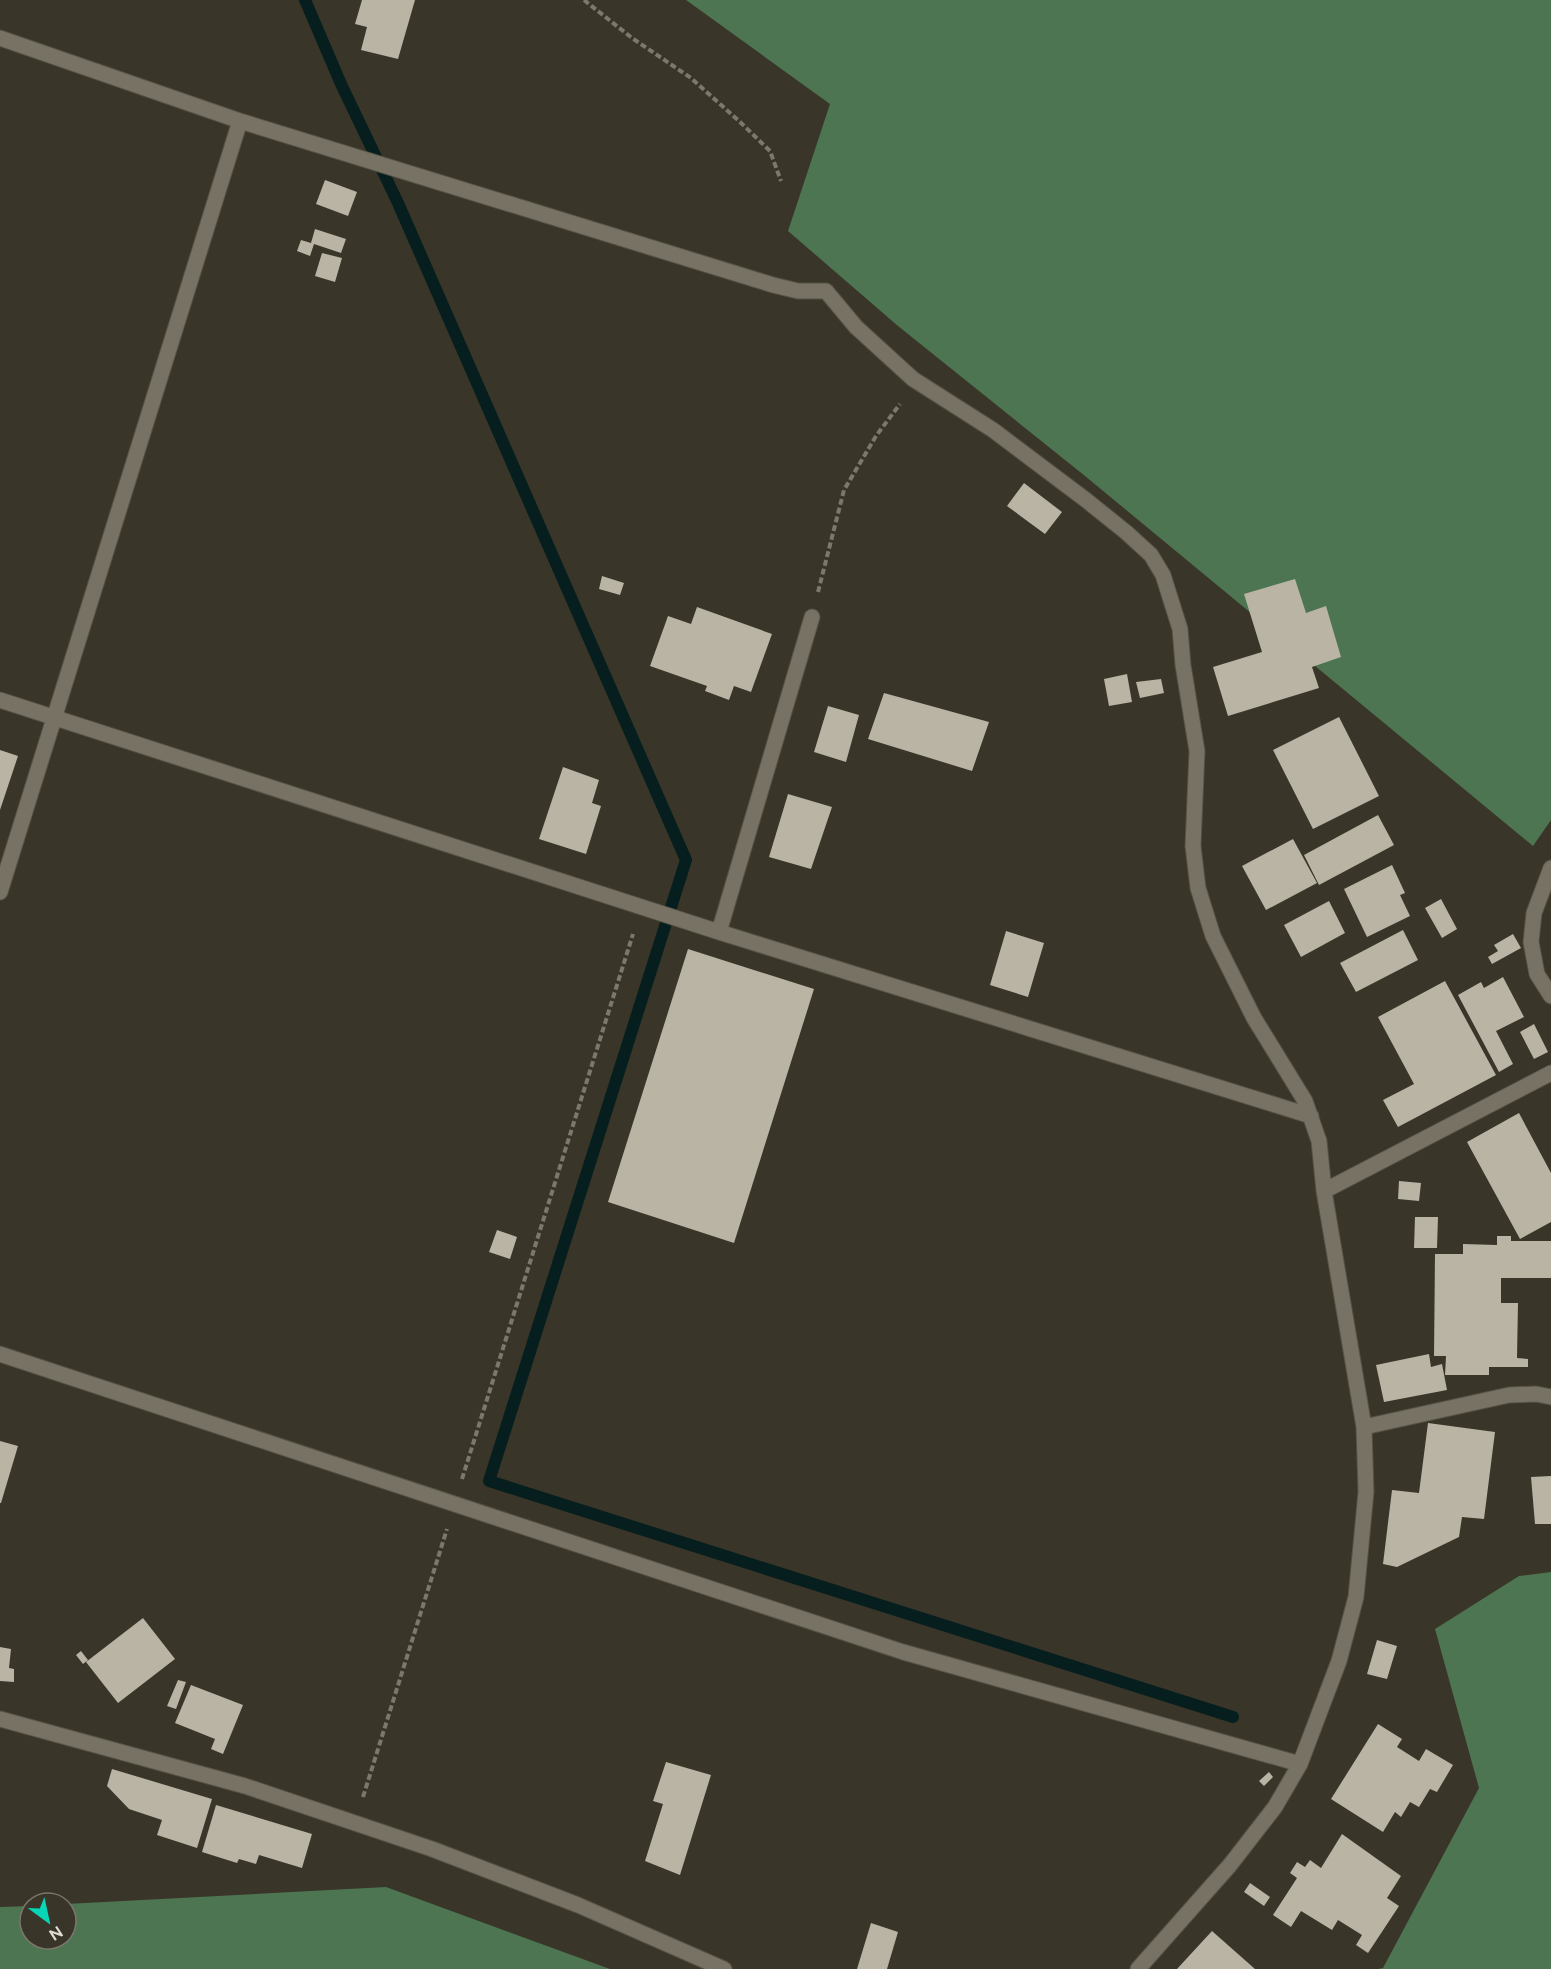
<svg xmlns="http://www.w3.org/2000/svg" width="1551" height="1969" font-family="Raleway,sans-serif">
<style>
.forest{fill:#4d7552}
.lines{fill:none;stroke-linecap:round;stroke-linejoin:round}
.stream{stroke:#071e1e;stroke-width:12}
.building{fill:#b9b4a4}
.minor-casing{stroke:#555246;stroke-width:17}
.path{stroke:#7b786d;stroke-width:4;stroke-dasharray:6 3;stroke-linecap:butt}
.minor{stroke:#777263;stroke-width:15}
</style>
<rect width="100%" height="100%" fill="#393528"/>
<path class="forest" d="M686,0H1551V820L1533,846L1085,476L898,326L788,231L830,104Z
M1551,1572V1969H1378L1383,1968L1479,1788L1435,1629L1519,1576Z
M386,1887L610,1969H0V1907L30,1906V1939H66V1904Z"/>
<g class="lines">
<path class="stream" d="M305,0L341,84L398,203L686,860L489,1481L1233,1717"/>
</g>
<path class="building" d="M362,0H415L398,59L361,50L367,27L355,24Z
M325,180L357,192L348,216L316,204Z
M315,229L346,239L341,253L314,244L310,256L297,251L301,240L311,243Z
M322,253L342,258L335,282L315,276Z
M1024,483L1062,512L1045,534L1007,506Z
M602,576L624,583L620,595L599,589Z
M1295,579L1306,613L1326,606L1341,657L1312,667L1319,688L1228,716L1213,667L1262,652L1244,594Z
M697,607L772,634L751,692L734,686L729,700L705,691L707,686L650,666L668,616L691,624Z
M1127,674L1132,702L1109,706L1104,679Z
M1161,679L1164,693L1140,698L1136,682Z
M884,693L989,722L972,771L868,739Z
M828,706L859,715L846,762L814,752Z
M1339,717L1379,796L1313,829L1273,750Z
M0,750L18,756L0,810Z
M563,767L599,780L592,803L601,806L586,854L539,839Z
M788,794L832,807L811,869L769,857Z
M1378,815L1394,845L1319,885L1304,855Z
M1293,839L1317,883L1266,910L1242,866Z
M1392,865L1405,893L1400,895L1410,916L1367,937L1344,889Z
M1441,899L1457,929L1442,938L1425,908Z
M1329,901L1345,933L1301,957L1284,925Z
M1403,930L1418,960L1356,992L1340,963Z
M1006,931L1044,943L1028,997L990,985Z
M1513,934L1521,948L1492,964L1488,957L1498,951L1494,945Z
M688,949L814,989L734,1243L608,1202Z
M1503,977L1524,1017L1496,1031L1513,1064L1499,1072L1458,995L1481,982L1484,988Z
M1445,981L1496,1075L1398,1127L1383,1100L1414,1084L1378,1017Z
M1534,1024L1548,1052L1534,1059L1520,1032Z
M1519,1113L1551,1173V1222L1520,1239L1467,1142Z
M1399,1181L1421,1183L1419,1201L1398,1199Z
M1415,1217H1438L1437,1248H1414Z
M497,1230L517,1237L510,1259L489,1252Z
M1497,1236H1511V1241H1551V1278H1501V1303H1518L1517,1358L1528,1359V1367H1489V1375H1445L1446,1356H1434L1435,1254H1463V1244L1497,1245Z
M1429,1354L1431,1367L1442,1364L1447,1390L1384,1402L1376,1365Z
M1428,1423L1495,1432L1484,1519L1462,1517L1459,1537L1397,1567L1383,1564L1392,1490L1419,1493Z
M0,1441L18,1446L1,1503H0Z
M1551,1476V1524H1535L1531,1477Z
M143,1618L175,1659L118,1703L86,1662Z
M1377,1640L1397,1646L1387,1679L1367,1674Z
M0,1647L11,1649L9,1668L14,1669V1682L0,1681Z
M81,1651L88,1660L83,1664L76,1655Z
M178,1680L186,1682L176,1709L167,1706Z
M191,1685L243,1705L223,1754L211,1749L215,1739L175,1723Z
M1378,1724L1402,1739L1397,1747L1419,1761L1426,1749L1453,1765L1437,1792L1430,1789L1419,1807L1410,1802L1401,1817L1395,1812L1383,1832L1331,1799Z
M666,1762L711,1775L680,1875L645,1861L663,1804L653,1801Z
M112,1769L212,1799L197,1848L157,1835L162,1820L129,1809L107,1786Z
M1269,1772L1273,1777L1264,1786L1259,1781Z
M216,1805L312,1834L302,1868L259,1855L256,1864L239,1859L237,1863L202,1852Z
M1342,1834L1401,1876L1387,1898L1399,1906L1368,1953L1356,1945L1362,1935L1338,1920L1332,1930L1301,1911L1291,1927L1273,1915L1297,1878L1290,1873L1297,1862L1305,1867L1310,1860L1321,1868Z
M1250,1883L1270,1897L1264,1906L1244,1892Z
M871,1923L898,1932L887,1969H857Z
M1212,1931L1255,1969H1177Z"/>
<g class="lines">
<defs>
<path id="minor" d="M0,38L240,121L773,285L798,291H826L856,327L913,379L993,430L1086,500L1127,533L1151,555L1163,575L1180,629L1183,665L1197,751L1193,846L1198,888L1213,936L1254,1018L1305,1101L1319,1141L1324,1191L1364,1427L1366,1492L1356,1597L1339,1661L1300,1764L1275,1807L1230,1865L1138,1969
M0,700L719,932L1311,1116
M1551,868L1534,913L1531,942L1537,974L1551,996
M0,892L240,121
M719,932L812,617
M1324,1191L1551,1073
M0,1354L903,1652L1300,1764
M1364,1427L1509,1395L1536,1394L1551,1397
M0,1719L245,1786L432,1849L578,1905L724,1969"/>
</defs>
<use href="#minor" class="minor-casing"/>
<path class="path" d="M584,0L632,38L691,78L738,120L770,151L781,181
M818,592L844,490L876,436L900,404
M462,1479L633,934
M363,1797L447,1529"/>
<use href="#minor" class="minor"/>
</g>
<g transform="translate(48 1921) rotate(147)"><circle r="28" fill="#393528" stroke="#7b776c" stroke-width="1.5"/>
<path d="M0-4.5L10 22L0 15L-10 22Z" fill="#07d5b6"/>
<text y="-9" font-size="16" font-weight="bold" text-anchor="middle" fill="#dddad2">N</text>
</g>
</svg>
